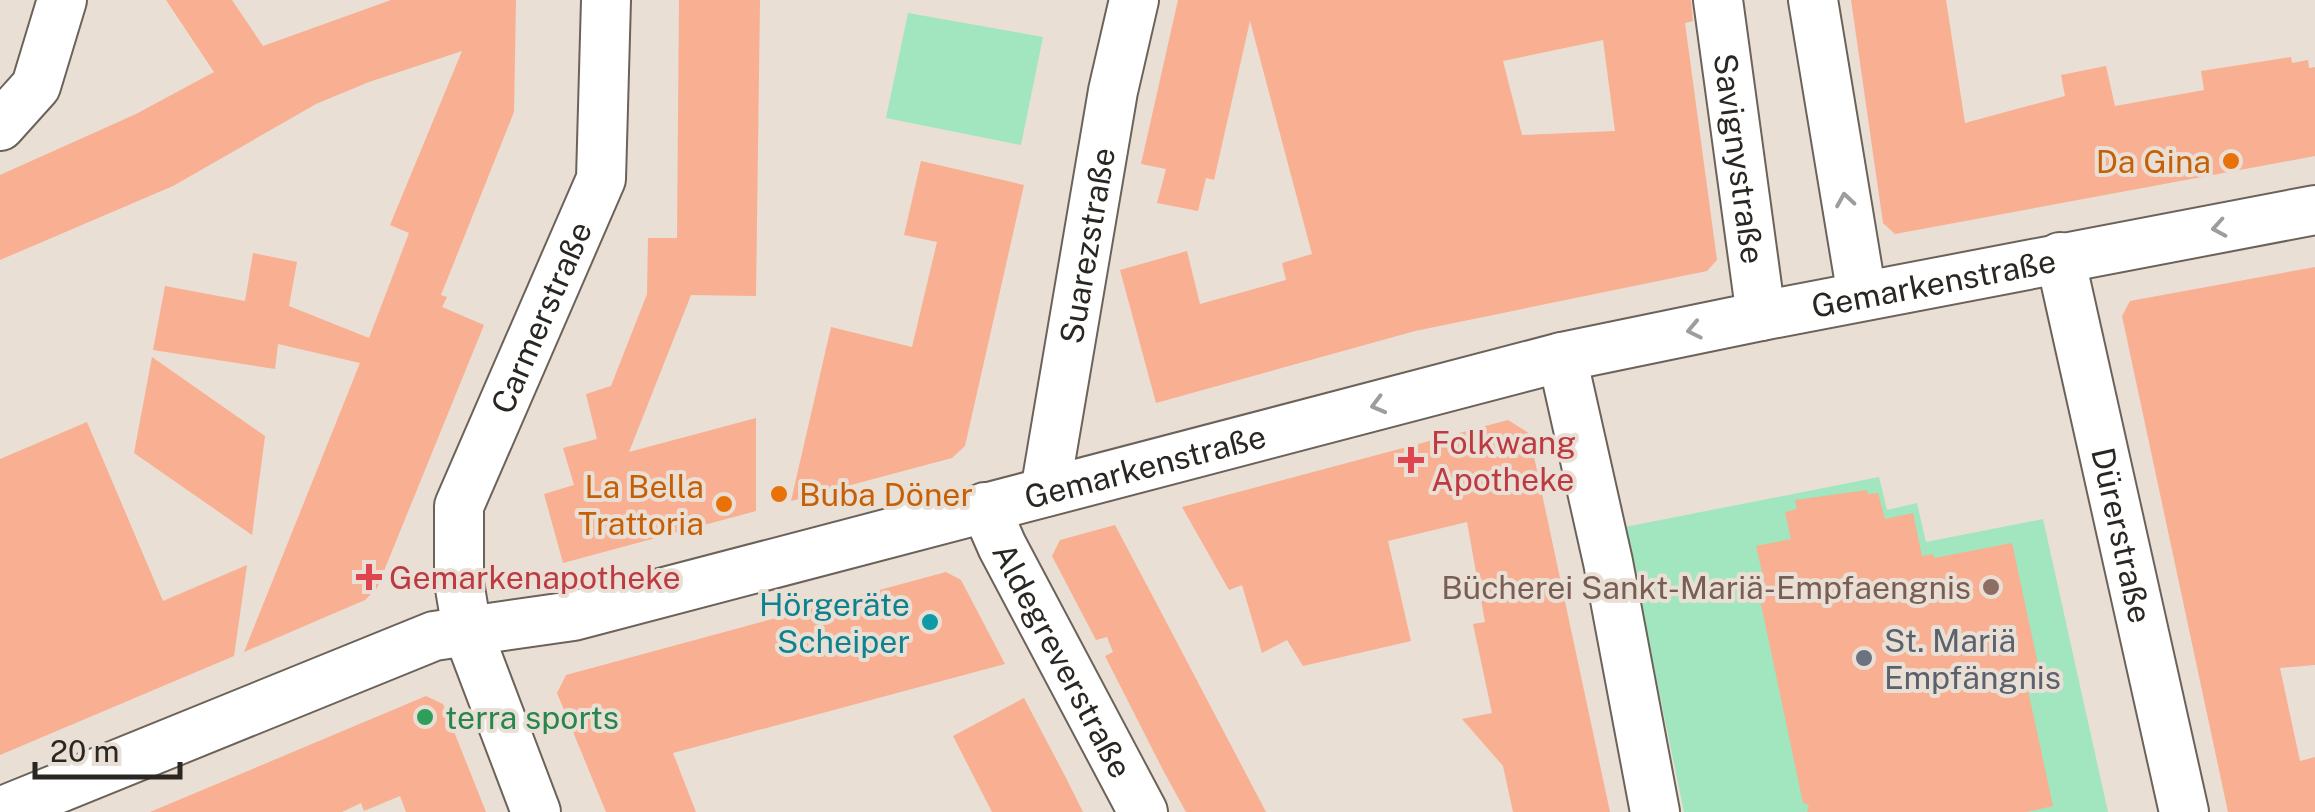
<svg xmlns="http://www.w3.org/2000/svg" width="2315" height="812" font-family="'Public Sans',sans-serif">
<style>
.green{fill:#a1e6be}
.building{fill:#f9af92;fill-rule:evenodd}
.lines{fill:none;stroke-linecap:round;stroke-linejoin:round}
.minor-casing{stroke:#6b6259;stroke-width:52}
.minor{stroke:#fff;stroke-width:48}
.oneway{stroke:#9f9d9c}
.food-dot{fill:#e8710a;stroke:#e9dfd4;stroke-width:4}
.health-dot{fill:#e0444e;stroke:#e9dfd4;stroke-width:4}
.education-dot{fill:#8d6e63;stroke:#e9dfd4;stroke-width:4}
.culture-dot{fill:#0f9aa8;stroke:#e9dfd4;stroke-width:4}
.worship-dot{fill:#6b7280;stroke:#e9dfd4;stroke-width:4}
.leisure-dot{fill:#2e9e5b;stroke:#e9dfd4;stroke-width:4}
.labels{text-anchor:middle;dominant-baseline:central;stroke-width:8;stroke-linejoin:round;paint-order:stroke}
.street-label{font-size:32px;fill:#2a2622;stroke:#e9dfd4}
.food-label{font-size:32px;fill:#c56008;stroke:#e9dfd4;text-anchor:end}
.health-label{font-size:32px;fill:#be3a42;stroke:#e9dfd4;text-anchor:start}
.education-label{font-size:32px;fill:#785e54;stroke:#e9dfd4;text-anchor:end}
.culture-label{font-size:32px;fill:#0d838f;stroke:#e9dfd4;text-anchor:end}
.worship-label{font-size:32px;fill:#5b616d;stroke:#e9dfd4;text-anchor:start}
.leisure-label{font-size:32px;fill:#27864d;stroke:#e9dfd4;text-anchor:start}
</style>
<rect width="100%" height="100%" fill="#e9dfd4"/>
<path class="green" d="M908,13L1043,37L1021,145L886,118Z
M1879,477L1887,510L1917,503L1926,542L2043,519L2108,812H1684L1625,527Z"/>
<path class="building" d="M166,0H232L263,46L391,0H516L514,112L441,295L447,297L442,307L484,325L377,588L365,600L244,652L360,363L278,344L275,369L153,350L165,286L245,301L253,253L297,262L289,306L369,338L409,233L390,225L462,51L369,82L316,104L173,186L0,260V175L136,114L214,72Z
M679,0H760L756,296L691,295L629,452L756,418V511L563,563L544,494L574,485L563,448L597,439L586,394L611,386L647,294L648,238H677Z
M1178,0H1691L1693,21L1685,23L1717,260L1707,271L1415,331L1156,403L1120,270L1187,251L1200,304L1286,280L1282,263L1312,254L1250,21L1214,180L1206,178L1198,211L1157,203L1166,169L1141,164ZM1603,40L1615,131L1522,135L1503,61Z
M1851,0H1946L1965,123L2065,96L2061,75L2106,66L2115,106L2204,90L2201,71L2291,57L2292,63L2308,60L2309,68L2315,67V156L1895,234L1883,223Z
M921,161L1024,185L965,446L952,458L791,501L831,327L912,347L937,242L904,235Z
M2315,267V665L2280,668L2300,761L2315,757V812H2228L2122,316L2130,301Z
M152,357L265,436L252,535L134,453Z
M1508,420L1529,433L1610,812H1513L1503,766L1462,719L1492,713L1473,624L1485,622L1467,522L1388,541L1411,641L1303,666L1287,640L1262,653L1242,585L1229,590L1182,507Z
M87,422L163,601L247,565L234,656L0,755V459Z
M1867,490L1868,494L1878,493L1885,519L1913,513L1922,556L1933,554L1934,558L2012,543L2041,678L2026,681L2053,806L2026,812H1807L1809,805L1803,803L1758,590L1766,589L1756,546L1791,539L1785,512L1797,509L1795,500Z
M1115,525L1161,612L1266,812H1186L1164,772L1105,656L1113,652L1107,637L1096,640L1052,556L1060,540Z
M946,572L961,580L1005,664L673,753L696,812H606L557,693L566,675Z
M426,696L443,704L486,812H406L400,796L364,811L361,803L342,812H150Z
M1024,698L1065,776L1083,812H992L953,736Z"/>
<g class="lines">
<defs>
<g id="minor">
<path id="s1" d="M1718,0L1761,316"/>
<path d="M1813,0L1862,296"/>
<path d="M0,126L36,86L62,0"/>
<path id="s2" d="M2060,257L2184,812"/>
<path d="M1562,357L1608,562L1655,812"/>
<path id="s3" d="M1045,492L1113,91L1134,0"/>
<path id="s4" d="M985,507L1002,546L1143,812"/>
<path id="s5" d="M0,812L434,636L573,616L1562,357L1761,316L2315,210"/>
<path id="s6" d="M536,812L467,630L459,582V506L601,179L606,0"/>
</g>
</defs>
<use href="#minor" class="minor-casing"/>
<use href="#minor" class="minor"/>
</g>
<defs><path id="oneway-chevron" d="M-2-3.5L2.5 0L-2 3.5" fill="none" stroke-width="1.6" stroke-linecap="round" stroke-linejoin="round" transform="scale(2.5)"/></defs>
<g class="oneway">
<use href="#oneway-chevron" transform="translate(1845 200) rotate(-99)"/>
<use href="#oneway-chevron" transform="translate(2219 228) rotate(170)"/>
<use href="#oneway-chevron" transform="translate(1694 330) rotate(168)"/>
<use href="#oneway-chevron" transform="translate(1378 405) rotate(165)"/>
</g>
<g class="food-dot">
<circle cx="2231" cy="161" r="10"/>
<circle cx="779" cy="494" r="10"/>
<circle cx="724" cy="504" r="10"/>
</g>
<g class="health-dot">
<path d="M1406 445h10v10h10v10h-10v10h-10v-10h-10v-10h10z"/>
<path d="M364 562h10v10h10v10h-10v10h-10v-10h-10v-10h10z"/>
</g>
<circle class="education-dot" cx="1991" cy="587" r="10"/>
<circle class="culture-dot" cx="930" cy="622" r="10"/>
<circle class="worship-dot" cx="1864" cy="658" r="10"/>
<circle class="leisure-dot" cx="425" cy="717" r="10"/>
<g class="labels">
<g class="street-label">
<text stroke="none"><textPath href="#s1" startOffset="160">Savignystraße</textPath></text>
<text stroke="none"><textPath href="#s3" startOffset="250">Suarezstraße</textPath></text>
<text stroke="none"><textPath href="#s5" startOffset="2010">Gemarkenstraße</textPath></text>
<text stroke="none"><textPath href="#s6" startOffset="525">Carmerstraße</textPath></text>
<text stroke="none"><textPath href="#s5" startOffset="1200">Gemarkenstraße</textPath></text>
<text stroke="none"><textPath href="#s2" startOffset="285">Dürerstraße</textPath></text>
<text stroke="none"><textPath href="#s4" startOffset="172">Aldegreverstraße</textPath></text>
</g>
<g class="food-label">
<text x="2211" y="161">Da Gina</text>
<text x="704" y="486">La Bella<tspan x="704" dy="37">Trattoria</tspan></text>
<text x="799" y="494" text-anchor="start">Buba Döner</text>
</g>
<g class="health-label">
<text x="1431" y="442">Folkwang<tspan x="1431" dy="37">Apotheke</tspan></text>
<text x="389" y="577">Gemarkenapotheke</text>
</g>
<g class="education-label">
<text x="1971" y="587">Bücherei Sankt-Mariä-Empfaengnis</text>
</g>
<g class="culture-label">
<text x="910" y="604">Hörgeräte<tspan x="910" dy="37">Scheiper</tspan></text>
</g>
<g class="worship-label">
<text x="1884" y="640">St. Mariä<tspan x="1884" dy="37">Empfängnis</tspan></text>
</g>
<g class="leisure-label">
<text x="445" y="717">terra sports</text>
</g>
</g>
<path d="M35 762v15h145v-15" fill="none" stroke="#2a2622" stroke-width="5"/>
<text x="50" y="762" font-size="30" fill="#2a2622" stroke="#e9dfd4" stroke-width="8" paint-order="stroke">20 m</text>
</svg>
